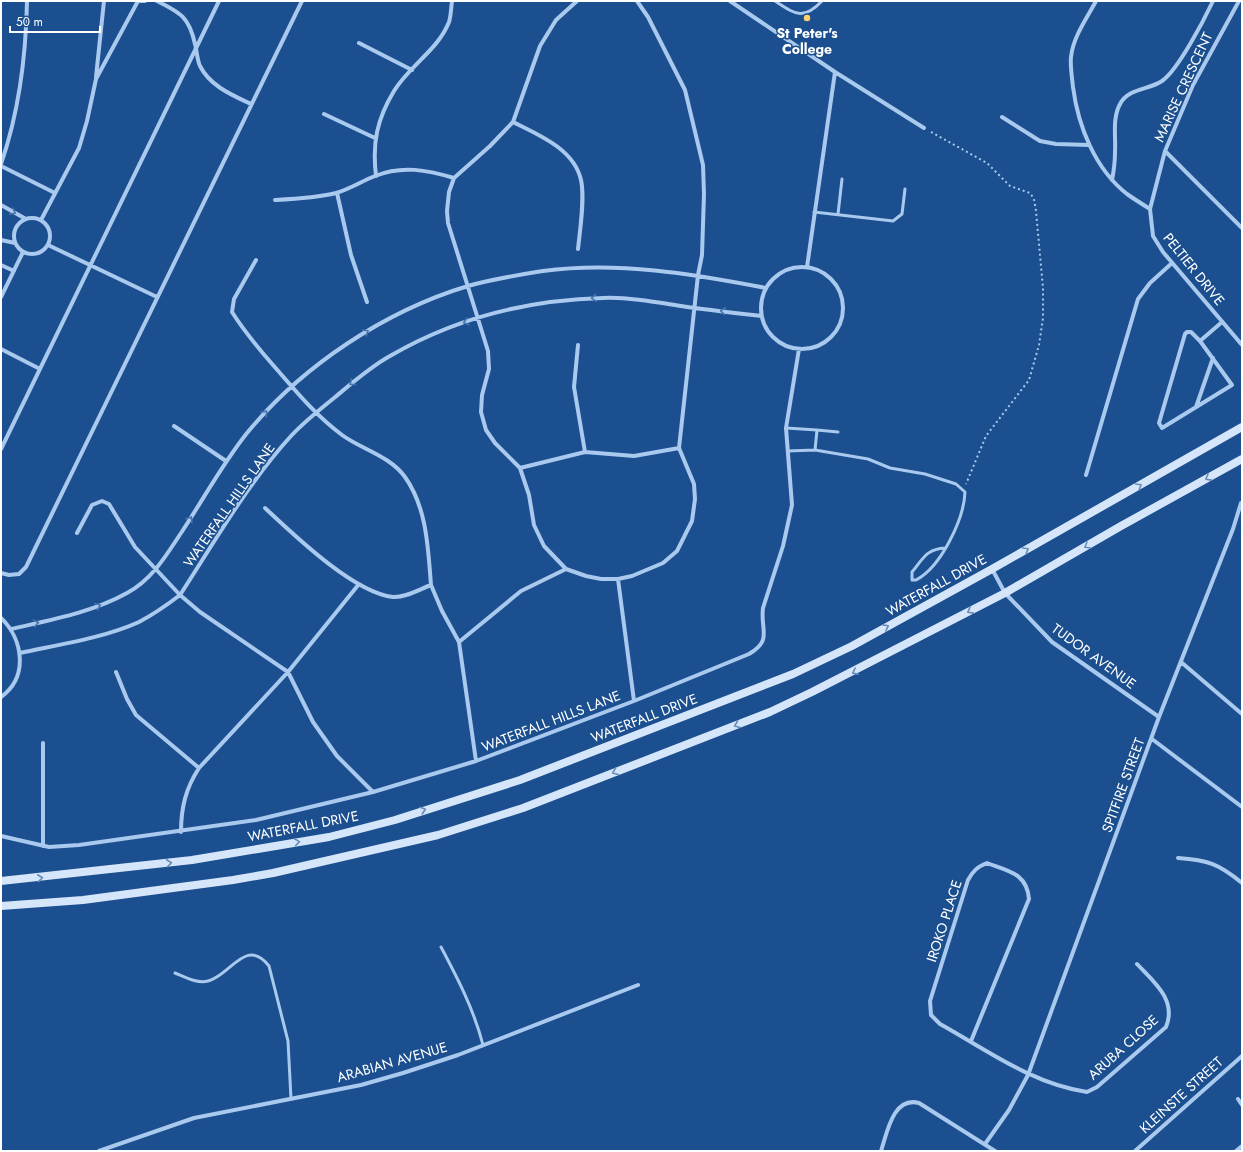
<svg xmlns="http://www.w3.org/2000/svg" width="1243" height="1152" font-family="Jost,sans-serif">
<style>
.lines{fill:none;stroke-linecap:round;stroke-linejoin:round}
.path{stroke:#a9c9ee;stroke-width:2;stroke-dasharray:2 3;stroke-linecap:butt}
.service{stroke:#a9c9ee;stroke-width:3}
.minor{stroke:#a9c9ee;stroke-width:4}
.secondary{stroke:#d6e6fa;stroke-width:8}
.oneway{stroke:#4674ac}
.oneway2{stroke:#668bba}
.poi-dot{fill:#ffd166;stroke:#1b4f8f;stroke-width:1.5}
.labels{text-anchor:middle;dominant-baseline:central;stroke-width:3;stroke-linejoin:round;paint-order:stroke}
.poi-label{font-size:14px;font-weight:bold;fill:#fff;stroke:#1b4f8f}
.street-label{font-size:14px;fill:#fff;stroke:#1b4f8f}
</style>
<rect width="100%" height="100%" fill="#1b4f8f"/>
<g class="lines">
<path class="path" d="M931,132L987,163L1010,186L1030,193L1034,199L1036,211L1043,288V318L1039,345L1029,380L986,436L966,484"/>
<path class="service" d="M775,1C795,14 803,21 822,1
M814,212L893,221L902,214L905,189
M838,214L842,179
M786,428L817,430
M815,450L868,459L890,468L925,474L956,484L965,492C964,519 941,567 916,580H912V572C923,559 926,549 945,548
M788,451L815,450L817,430L838,432
M441,947C458,979 474,1010 483,1045
M175,973C185,977 197,984 208,981C230,976 246,936 269,966L288,1041L291,1099"/>
<path class="minor" d="M140,1H145
M157,1C181,13 189,17 195,44C197,51 197,60 200,66C210,86 232,95 251,104
M577,1L556,20L540,46L513,122L490,146L454,178L449,192L447,211L448,223L488,351L489,369L482,395L481,412L486,430L495,443L520,468L529,495L534,525L544,546L566,569L586,576L601,579H618L632,576L663,563L677,551L692,521L695,499L694,484L679,448L698,275L702,255L704,194L703,165L685,90L648,17L637,1
M730,1L835,72L924,128
M1096,1C1087,18 1073,37 1071,57C1070,66 1072,77 1073,87C1078,126 1095,169 1127,194C1134,199 1142,204 1150,209
M1239,1L1193,85L1165,151L1242,228
M359,43L412,70
M96,77L104,1
M324,114L375,138
M1002,117L1040,141L1056,144L1089,145
M513,122C539,135 574,149 581,180C585,198 580,230 578,249
M1165,151L1150,209L1153,236L1163,252L1242,345
M1,164C19,112 26,56 27,1
M1,166L55,193
M376,176C372,143 377,119 394,91C409,66 438,50 449,22C451,16 451,8 452,1
M1112,180C1114,170 1115,161 1115,152C1116,136 1112,119 1120,104C1128,88 1149,90 1162,81C1178,70 1204,20 1213,1
M337,193L351,255L367,302
M275,200C295,199 316,198 336,193C350,189 362,181 375,176C402,165 427,170 454,178
M1,205L26,219
M14 236a18 18 0 1 1 36 0a18 18 0 1 1-36 0Z
M41,220L79,148L87,121L96,79L138,1
M1,240L15,243
M48,245L157,297
M256,260L234,299L232,312C244,331 259,349 273,365C295,390 315,415 342,435C361,449 390,456 405,477C427,508 428,548 431,585
M1,265L14,271
M761 308a41 41 0 1 1 82 0a41 41 0 1 1-82 0Z
M807,267L835,72
M1,297L23,252
M1200,341L1232,385L1162,428L1159,423L1185,334L1187,332H1191L1200,341L1222,322
M578,345L574,387L585,452
M1,349L40,369
M1196,407L1213,358
M174,426L226,461
M1,449L219,1
M520,468L585,452L634,456L679,448
M1086,475L1138,299L1150,283L1172,263
M265,508C294,535 354,593 393,597C405,598 420,589 431,585L442,611L459,642L476,761
M77,533L92,505L102,501L109,504L135,547L180,595L200,612L288,672L313,722L337,756L373,792
M992,569L1005,593L1052,642L1159,717
M1,573L9,575L19,574L26,567L302,1
M1,618C23,639 29,677 1,697
M11,629C50,620 91,613 127,593C153,579 167,554 183,530C204,498 223,463 247,433C302,366 385,311 468,286C492,279 518,275 543,271C617,261 693,274 766,288
M459,642L521,591L566,569
M20,653C57,645 104,638 139,622C154,614 167,605 180,595C215,541 248,483 291,436C304,422 319,410 334,398C352,383 370,367 390,356C455,318 529,300 603,298C629,297 656,302 681,306C708,310 735,313 761,316
M1181,662L1242,714
M116,672L127,699L136,715L199,768
M634,701L749,654C773,640 760,630 763,608L783,546L792,505L786,428L799,349
M1152,739L1242,807
M181,832C181,807 186,788 199,768L288,672L359,584
M1,836L49,847L79,845L256,820L373,792L476,761L634,701L618,579
M43,846V743
M1178,858C1208,860 1219,864 1242,883
M971,1041L1029,899C1027,873 1008,871 987,863C977,867 973,871 968,880L930,1001L931,1015L940,1024C987,1050 1032,1084 1087,1092L1097,1087L1166,1027C1177,1000 1154,982 1137,964
M1238,1099L1242,1105
M985,1144L1009,1110L1028,1075L1159,717L1233,529L1241,503
M99,1151L194,1118L361,1085L403,1073L458,1055L638,985
M881,1151C887,1133 893,1096 919,1103L995,1151
M1135,1151L1242,1056
M1236,1151L1242,1146"/>
<path class="secondary" d="M1,881L192,860L329,837L395,820L520,780L793,674L852,646L992,569L1242,427
M1,906L83,900L233,880L273,873L438,835L523,808L770,712L812,692L1005,593L1121,526L1242,459"/>
</g>
<defs><path id="oneway-chevron" d="M-2-3.5L2.5 0L-2 3.5" fill="none" stroke-width="1.6" stroke-linecap="round" stroke-linejoin="round"/></defs>
<g class="oneway">
<use href="#oneway-chevron" transform="translate(13 212) rotate(28)"/>
<use href="#oneway-chevron" transform="translate(594 298) rotate(177)"/>
<use href="#oneway-chevron" transform="translate(723 311) rotate(-173)"/>
<use href="#oneway-chevron" transform="translate(466 322) rotate(163)"/>
<use href="#oneway-chevron" transform="translate(366 332) rotate(-31)"/>
<use href="#oneway-chevron" transform="translate(352 383) rotate(142)"/>
<use href="#oneway-chevron" transform="translate(265 413) rotate(-48)"/>
<use href="#oneway-chevron" transform="translate(190 519) rotate(-57)"/>
<use href="#oneway-chevron" transform="translate(98 606) rotate(-23)"/>
<use href="#oneway-chevron" transform="translate(36 623) rotate(-12)"/>
</g>
<g class="oneway2">
<use href="#oneway-chevron" transform="translate(1208 478) rotate(151)"/>
<use href="#oneway-chevron" transform="translate(1139 486) rotate(-30)"/>
<use href="#oneway-chevron" transform="translate(1087 546) rotate(150)"/>
<use href="#oneway-chevron" transform="translate(1026 550) rotate(-30)"/>
<use href="#oneway-chevron" transform="translate(970 611) rotate(152)"/>
<use href="#oneway-chevron" transform="translate(886 627) rotate(-28)"/>
<use href="#oneway-chevron" transform="translate(855 672) rotate(153)"/>
<use href="#oneway-chevron" transform="translate(737 725) rotate(159)"/>
<use href="#oneway-chevron" transform="translate(615 772) rotate(159)"/>
<use href="#oneway-chevron" transform="translate(423 810) rotate(-18)"/>
<use href="#oneway-chevron" transform="translate(297 842) rotate(-9)"/>
<use href="#oneway-chevron" transform="translate(169 863) rotate(-7)"/>
<use href="#oneway-chevron" transform="translate(40 878) rotate(-6)"/>
</g>
<circle class="poi-dot" cx="807" cy="18" r="4"/>
<g class="labels">
<g class="poi-label">
<text x="807" y="33">St Peter's<tspan x="807" dy="16">College</tspan></text>
</g>
<g class="street-label">
<text transform="translate(1183 87) rotate(-65)">MARISE CRESCENT</text>
<text transform="translate(1194 269) rotate(51)">PELTIER DRIVE</text>
<text transform="translate(229 505) rotate(-55)">WATERFALL HILLS LANE</text>
<text transform="translate(936 585) rotate(-29)">WATERFALL DRIVE</text>
<text transform="translate(1094 656) rotate(36)">TUDOR AVENUE</text>
<text transform="translate(644 718) rotate(-21)">WATERFALL DRIVE</text>
<text transform="translate(551 721) rotate(-21)">WATERFALL HILLS LANE</text>
<text transform="translate(1123 785) rotate(-70)">SPITFIRE STREET</text>
<text transform="translate(303 826) rotate(-11)">WATERFALL DRIVE</text>
<text transform="translate(944 921) rotate(-72)">IROKO PLACE</text>
<text transform="translate(1123 1047) rotate(-42)">ARUBA CLOSE</text>
<text transform="translate(392 1062) rotate(-16)">ARABIAN AVENUE</text>
<text transform="translate(1181 1095) rotate(-42)">KLEINSTE STREET</text>
</g>
</g>
<rect width="1243" height="1152" fill="none" stroke="#ffffff" stroke-width="4"/>
<path d="M10 26v6h90v-6" fill="none" stroke="#ffffff" stroke-width="2"/>
<text x="16" y="26" font-size="12" fill="#ffffff" stroke="#1b4f8f" stroke-width="3" paint-order="stroke">50 m</text>
</svg>
